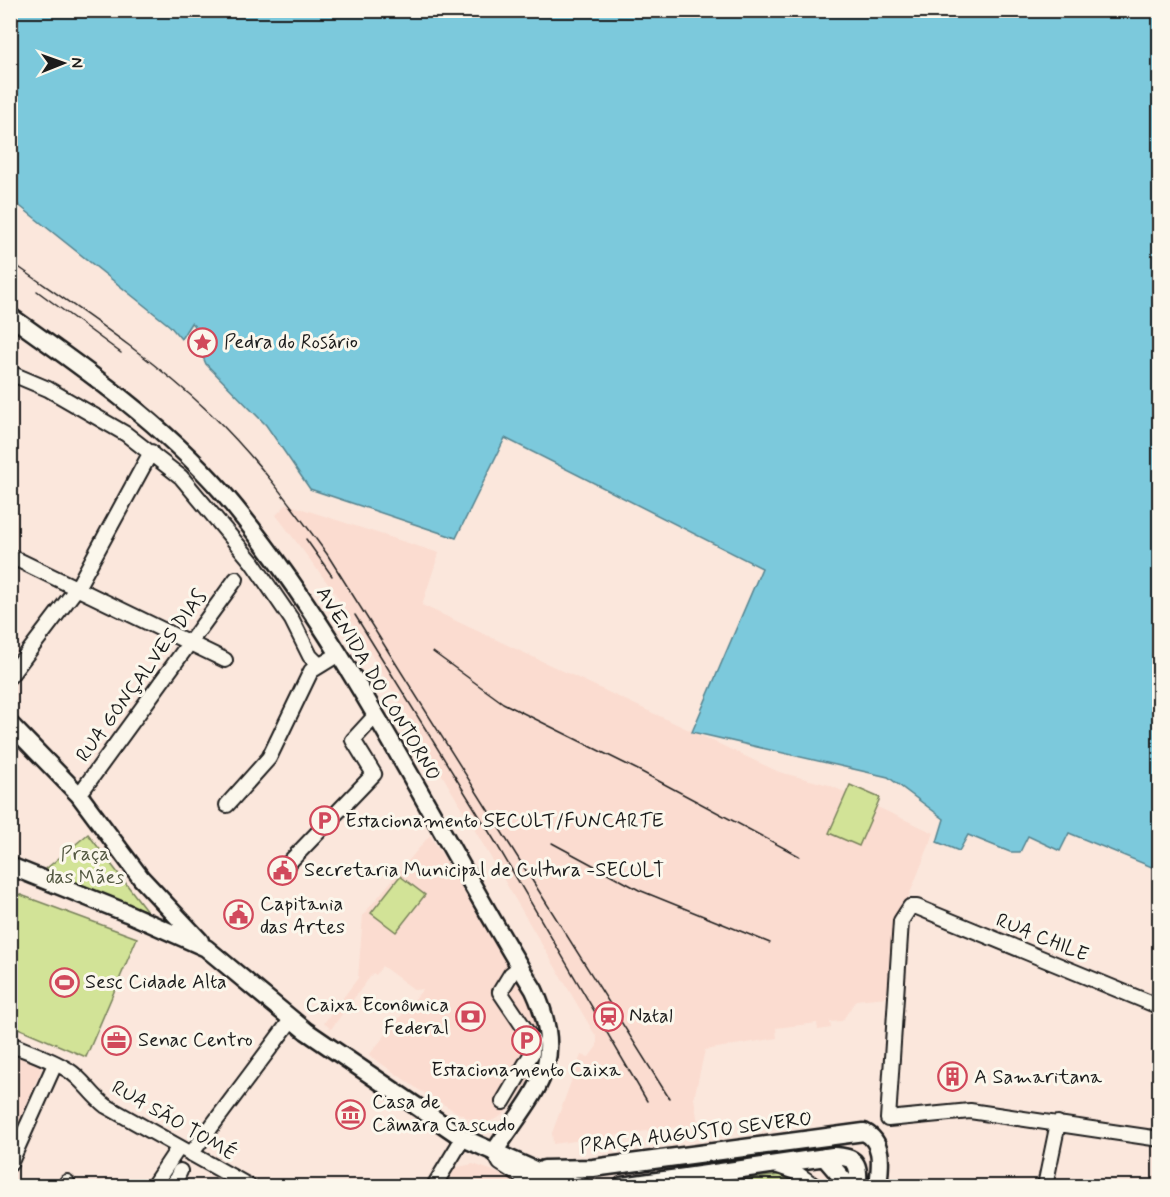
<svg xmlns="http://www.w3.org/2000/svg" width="1170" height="1197" font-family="Mynerve,sans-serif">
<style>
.built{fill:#fbdcd0}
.green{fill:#d2e397;stroke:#77805a;stroke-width:1.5}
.water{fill:#7cc9dc;stroke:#56848f;stroke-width:1.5}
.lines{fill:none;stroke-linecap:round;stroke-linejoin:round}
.minor-casing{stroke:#1c1c1c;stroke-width:18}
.major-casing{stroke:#1c1c1c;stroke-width:21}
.minor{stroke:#fbf7ec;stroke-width:14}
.major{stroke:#fbf7ec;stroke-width:16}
.tram{stroke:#1c1c1c;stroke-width:1.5}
.labels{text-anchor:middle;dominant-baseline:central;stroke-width:6;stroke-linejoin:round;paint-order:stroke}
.poi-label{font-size:20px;fill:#1c1c1c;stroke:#fbf7ec;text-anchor:start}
.street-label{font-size:20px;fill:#1c1c1c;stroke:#fbf7ec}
.park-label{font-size:20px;fill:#535841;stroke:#fbf7ec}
</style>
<rect width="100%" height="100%" fill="#fbe7dc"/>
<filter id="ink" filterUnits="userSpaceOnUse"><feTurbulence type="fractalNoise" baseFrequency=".0167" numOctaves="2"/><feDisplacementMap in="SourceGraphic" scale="12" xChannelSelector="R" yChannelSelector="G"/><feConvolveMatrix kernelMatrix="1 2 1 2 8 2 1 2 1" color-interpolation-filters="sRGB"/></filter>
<g filter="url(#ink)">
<path class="built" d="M287,504L439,553L422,605L779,772L829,785L934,833L893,936L887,997L856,1000L842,1021L830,1022L831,1028L818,1030L817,1023L776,1028L777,1038L705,1050L694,1098L698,1124L553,1144L552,1133L581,1055L589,1057L597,1046V1038L335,593L276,515Z
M430,835L537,1010L541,1022L540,1055L534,1073L508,1110L498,1118L488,1122L472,1120L458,1113L419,1090L369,1055L423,989L415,990L382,966L376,975L373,973L331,1029L324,1023L358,978L363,915Z
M11,1052L43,1065L11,1142Z
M473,1164L491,1170L523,1186H439L448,1169Z"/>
<path class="green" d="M850,785L880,798L859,846L829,833Z
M88,834L147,911L41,873Z
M400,876L425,895L396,932L371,913Z
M10,891L137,938L86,1057L11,1025Z
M780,1175L806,1186H692Z"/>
<path class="water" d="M10,11H1159V870L1069,833L1060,851L1028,836L1020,852H1010L968,835L959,851L937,842L944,819L888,777L692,732L762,568L505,438L456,538L310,489L266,425L206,364L203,357L213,343L191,323L181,339L170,326L11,199Z"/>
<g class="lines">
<defs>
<path id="minor" d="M10,373L48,389L126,434L181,477L252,562L292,620L310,656L319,665
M10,556L225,660
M10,676L77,588L151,452
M79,795L236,579
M227,805L269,758L311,671L337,655
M280,872L374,774L353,740L375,716
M10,1044C29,1052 51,1059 68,1070C83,1079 91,1095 106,1106L249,1186
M503,1102L532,1053L533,1041L500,992L511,974L520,967
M888,1119L901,921L910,907H917L1160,1007
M888,1119L970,1111L1160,1139
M494,1152L500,1163L536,1186
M191,1154L291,1020
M10,1164L55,1064
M775,1165L795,1172L815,1186
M65,1186L67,1182
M153,1186L179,1147
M173,1186L180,1171
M434,1186L463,1138
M1045,1186L1058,1123"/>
<path id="major" d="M10,316C85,369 163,424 223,493C348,640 433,826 534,990C569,1065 534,1091 494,1152
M10,724L79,795L141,878L200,941
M10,866L127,913L206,948L306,1031L463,1138L564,1183L581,1186
M824,1157L849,1186
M544,1169L593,1168L864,1132C885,1142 880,1167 878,1186
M622,1186L833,1156C857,1157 859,1163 858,1186"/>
</defs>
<use href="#minor" class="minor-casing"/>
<use href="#major" class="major-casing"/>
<use href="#minor" class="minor"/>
<use href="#major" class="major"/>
<path class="tram" d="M10,261C78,309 150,356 210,413C254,455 291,505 327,554L669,1098
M37,291L121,353
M306,539L332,576
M355,615L496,843L647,1101
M433,652L503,703L638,770L799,856
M552,843L639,890L770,943"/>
</g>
</g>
<defs>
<symbol id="sight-ring" viewBox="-11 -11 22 22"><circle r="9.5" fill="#fbf7ec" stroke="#d1495b" stroke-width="1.5"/><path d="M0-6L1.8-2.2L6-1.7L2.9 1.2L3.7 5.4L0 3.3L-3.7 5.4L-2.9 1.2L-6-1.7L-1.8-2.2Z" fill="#d1495b"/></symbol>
<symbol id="parking-ring" viewBox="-11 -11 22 22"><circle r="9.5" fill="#fbf7ec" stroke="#d1495b" stroke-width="1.5"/><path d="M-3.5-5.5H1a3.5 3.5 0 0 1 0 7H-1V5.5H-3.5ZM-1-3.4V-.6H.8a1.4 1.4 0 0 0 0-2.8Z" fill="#d1495b"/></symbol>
<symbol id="civic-ring" viewBox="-11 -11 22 22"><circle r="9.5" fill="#fbf7ec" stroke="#d1495b" stroke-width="1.5"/><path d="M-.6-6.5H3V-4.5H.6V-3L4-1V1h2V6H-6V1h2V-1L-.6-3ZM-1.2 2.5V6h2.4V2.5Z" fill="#d1495b"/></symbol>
<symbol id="stadium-ring" viewBox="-11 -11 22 22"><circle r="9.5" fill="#fbf7ec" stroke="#d1495b" stroke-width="1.5"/><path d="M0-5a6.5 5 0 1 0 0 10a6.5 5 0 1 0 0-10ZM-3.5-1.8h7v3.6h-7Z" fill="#d1495b"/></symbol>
<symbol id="bank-ring" viewBox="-11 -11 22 22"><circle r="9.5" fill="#fbf7ec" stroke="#d1495b" stroke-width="1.5"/><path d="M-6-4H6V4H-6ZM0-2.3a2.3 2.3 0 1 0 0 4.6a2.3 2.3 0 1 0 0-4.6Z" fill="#d1495b"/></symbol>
<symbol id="station-ring" viewBox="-11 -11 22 22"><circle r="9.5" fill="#fbf7ec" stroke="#d1495b" stroke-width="1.5"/><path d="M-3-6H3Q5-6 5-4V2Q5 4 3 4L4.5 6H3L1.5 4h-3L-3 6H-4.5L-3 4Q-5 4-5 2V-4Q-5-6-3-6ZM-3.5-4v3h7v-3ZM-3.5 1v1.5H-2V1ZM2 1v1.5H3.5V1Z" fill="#d1495b"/></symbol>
<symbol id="office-ring" viewBox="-11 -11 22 22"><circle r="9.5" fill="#fbf7ec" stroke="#d1495b" stroke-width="1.5"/><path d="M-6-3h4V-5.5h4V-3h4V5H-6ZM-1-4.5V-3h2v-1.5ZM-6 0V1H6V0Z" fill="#d1495b"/></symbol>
<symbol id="building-ring" viewBox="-11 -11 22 22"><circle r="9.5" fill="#fbf7ec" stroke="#d1495b" stroke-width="1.5"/><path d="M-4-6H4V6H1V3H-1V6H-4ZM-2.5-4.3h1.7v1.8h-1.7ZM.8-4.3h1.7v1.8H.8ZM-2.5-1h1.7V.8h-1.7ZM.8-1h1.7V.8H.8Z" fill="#d1495b"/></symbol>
<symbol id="museum-ring" viewBox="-11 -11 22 22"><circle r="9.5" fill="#fbf7ec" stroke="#d1495b" stroke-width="1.5"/><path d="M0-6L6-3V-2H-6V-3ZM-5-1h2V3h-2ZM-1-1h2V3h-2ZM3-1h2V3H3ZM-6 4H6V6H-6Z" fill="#d1495b"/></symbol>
</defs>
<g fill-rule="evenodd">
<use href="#sight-ring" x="186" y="326" width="33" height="33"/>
<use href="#parking-ring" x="308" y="804" width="33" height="33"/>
<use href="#civic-ring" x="266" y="854" width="33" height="33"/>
<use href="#civic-ring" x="222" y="898" width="33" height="33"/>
<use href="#stadium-ring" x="48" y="966" width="33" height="33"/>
<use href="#bank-ring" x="454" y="1000" width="33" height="33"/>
<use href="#station-ring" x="592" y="1000" width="33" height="33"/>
<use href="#office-ring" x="100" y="1024" width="33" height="33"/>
<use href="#parking-ring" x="510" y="1024" width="33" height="33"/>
<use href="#building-ring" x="936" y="1060" width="33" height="33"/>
<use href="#museum-ring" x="334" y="1098" width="33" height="33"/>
</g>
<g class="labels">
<g class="poi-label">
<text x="224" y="342">Pedra do Rosário</text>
<text x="345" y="821">Estacionamento SECULT/FUNCARTE</text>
<text x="304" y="870">Secretaria Municipal de Cultura -SECULT</text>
<text x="260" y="904">Capitania<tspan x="260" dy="23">das Artes</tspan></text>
<text x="85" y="982">Sesc Cidade Alta</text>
<text x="449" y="1005" text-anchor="end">Caixa Econômica<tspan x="449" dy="23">Federal</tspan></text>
<text x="629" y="1016">Natal</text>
<text x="138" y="1040">Senac Centro</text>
<text x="526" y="1070" text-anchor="middle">Estacionamento Caixa</text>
<text x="974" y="1077">A Samaritana</text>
<text x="372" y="1102">Casa de<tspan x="372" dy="23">Câmara Cascudo</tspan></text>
</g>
<g class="street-label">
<text transform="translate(142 676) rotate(-54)">RUA GONÇALVES DIAS</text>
<text transform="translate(378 684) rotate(59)">AVENIDA DO CONTORNO</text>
<text transform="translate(1042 938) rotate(22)">RUA CHILE</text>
<text transform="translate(174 1121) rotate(30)">RUA SÃO TOMÉ</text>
<text transform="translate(696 1133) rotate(-7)">PRAÇA AUGUSTO SEVERO</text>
</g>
<g class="park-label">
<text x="85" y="854">Praça<tspan x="85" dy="23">das Mães</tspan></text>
</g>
</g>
<rect width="1170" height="1197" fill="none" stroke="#fbf7ec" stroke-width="36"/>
<rect x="18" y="18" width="1134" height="1161" fill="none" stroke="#1c1c1c" stroke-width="2" filter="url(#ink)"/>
<g transform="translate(63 63) rotate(89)" stroke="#fbf7ec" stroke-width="4.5" paint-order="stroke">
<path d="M0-4.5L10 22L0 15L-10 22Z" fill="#1c1c1c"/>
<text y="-9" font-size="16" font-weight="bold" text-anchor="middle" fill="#1c1c1c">N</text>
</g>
</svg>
